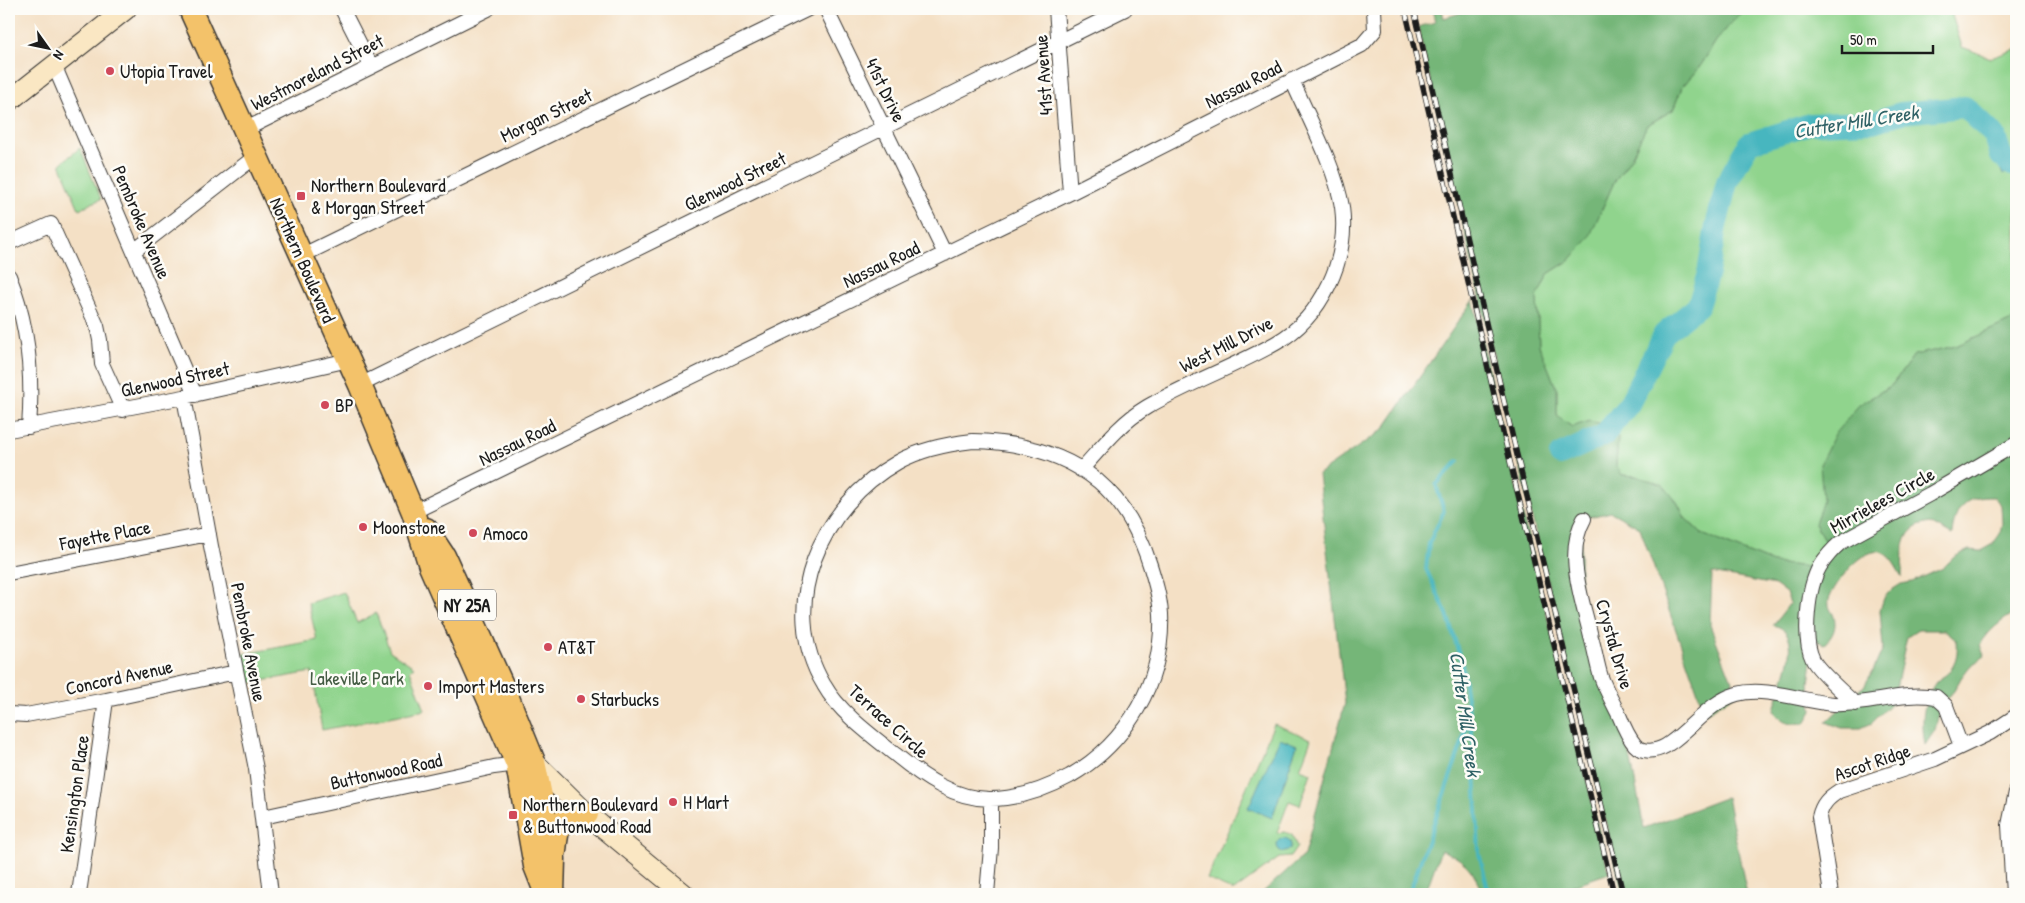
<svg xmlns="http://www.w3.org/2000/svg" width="2025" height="903" font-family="'Patrick Hand',sans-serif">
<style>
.green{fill:#90d48d;stroke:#567854}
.forest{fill:#74b678;stroke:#48694a}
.water{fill:#47b6bf;stroke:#32696e}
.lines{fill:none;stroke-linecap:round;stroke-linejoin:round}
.stream{stroke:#47b6bf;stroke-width:4}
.river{stroke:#47b6bf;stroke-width:22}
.street-casing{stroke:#3c3935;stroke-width:16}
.secondary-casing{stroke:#3c3935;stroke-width:22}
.primary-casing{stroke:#3c3935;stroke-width:25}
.street{stroke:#fff;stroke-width:14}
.secondary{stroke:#fae7c3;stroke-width:20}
.primary{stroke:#f3c26a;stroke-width:22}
.rail-casing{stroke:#1c1c1c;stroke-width:5.5}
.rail{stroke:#fdfcf7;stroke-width:4;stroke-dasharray:11;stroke-linecap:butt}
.poi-dot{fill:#d1495b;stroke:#fdfcf7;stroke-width:2}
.labels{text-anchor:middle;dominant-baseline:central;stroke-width:5;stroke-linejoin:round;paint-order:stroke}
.shield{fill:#fdfcf7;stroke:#605f5e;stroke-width:1}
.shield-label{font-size:18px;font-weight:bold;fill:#1c1c1c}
.poi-label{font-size:19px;fill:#1c1c1c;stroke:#fdfcf7;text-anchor:start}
.street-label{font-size:19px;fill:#1c1c1c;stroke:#fdfcf7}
.park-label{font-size:19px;fill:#455c44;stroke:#fdfcf7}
.water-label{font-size:20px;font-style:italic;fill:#2f6165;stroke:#fdfcf7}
</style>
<rect width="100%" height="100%" fill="#fdfcf7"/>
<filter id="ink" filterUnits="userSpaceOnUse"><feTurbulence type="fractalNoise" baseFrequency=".02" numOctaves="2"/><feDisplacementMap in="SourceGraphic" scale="10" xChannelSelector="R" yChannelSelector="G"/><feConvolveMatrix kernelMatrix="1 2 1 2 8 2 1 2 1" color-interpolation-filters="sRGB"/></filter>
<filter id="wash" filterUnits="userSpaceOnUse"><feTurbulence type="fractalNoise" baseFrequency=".0096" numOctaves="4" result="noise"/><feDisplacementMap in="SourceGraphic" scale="20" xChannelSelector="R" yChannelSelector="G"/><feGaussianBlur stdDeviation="1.12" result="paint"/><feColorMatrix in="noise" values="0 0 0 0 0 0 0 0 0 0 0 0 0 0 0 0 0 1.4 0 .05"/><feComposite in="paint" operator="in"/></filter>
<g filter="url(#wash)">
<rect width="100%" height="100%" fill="#f4e0c5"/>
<path class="green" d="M1747,9H1950L1962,47L1991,58L2016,49V155L2005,152L1998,134L1967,109L1993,151L2003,174L2016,167V318L1956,346L1914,355L1892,385L1859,405L1847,524H1815L1826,543L1809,567L1773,563L1702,534L1685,518L1677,502L1636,476L1622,475L1616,465L1618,438L1589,421L1572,427L1557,416V390L1539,345L1537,297L1548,274L1570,260L1602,209L1614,182L1632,156L1647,125L1673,110L1682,87L1701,65L1716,41L1733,21Z
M80,148L101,199L79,209L60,164Z
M344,592L357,623L376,613L390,651L414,667L410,670L425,710L322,730L312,672L239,685L233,656L317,640L308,603Z
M1274,724L1311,739L1300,769L1311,773L1300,805L1289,801L1277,833L1285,832L1292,835L1297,847L1290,857L1279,858L1234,891L1207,879Z"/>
<path class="forest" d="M1432,9H1442L1444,18L1473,9H1747L1733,21L1716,41L1701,65L1682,87L1673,110L1647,125L1632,156L1614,182L1589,238L1570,260L1548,274L1537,297L1539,345L1557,390V416L1572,427L1589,421L1609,425L1618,438L1616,465L1622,475L1636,476L1663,485L1677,502L1685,518L1702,534L1773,563L1809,567L1826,543L1815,524L1823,500L1820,464L1836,432L1859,405L1892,385L1914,355L1956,346L2016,318V591L2014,600L2016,612C2001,621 1989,630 1980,645L1985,656L1970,666L1961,678L1954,691L1945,701L1940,709L1935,730L1925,745C1921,723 1922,701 1936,682C1939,678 1944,677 1948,673C1957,663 1958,653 1957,641L1944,630H1918L1907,637L1893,702L1872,723L1861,728H1842L1826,722L1864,686L1873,671L1883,648L1880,610L1884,598L1890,591L1901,584L1912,582L1943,568L1954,557L1969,550L1981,551L1992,545L2000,534L2002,523L2001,505L1994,497C1987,497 1979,497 1973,499C1958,504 1953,521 1952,535L1930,523C1926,524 1919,525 1915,528C1900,537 1903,563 1902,577C1897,569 1892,557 1883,553C1865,543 1833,585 1829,600C1828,606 1830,609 1833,614C1838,626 1833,637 1824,644L1815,640L1809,683L1812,711L1805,723C1792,724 1781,723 1774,711C1777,690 1810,633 1773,625L1790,603L1786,593L1775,585L1712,573L1710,625L1737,694L1705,713L1640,528L1611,512L1585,518L1581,526L1580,590L1625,729L1644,828L1727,797L1747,894H1623L1503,397L1418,27L1435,22Z
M1473,300L1495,399L1609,873L1562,889L1563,894H1484C1474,871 1465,859 1441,850L1425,894H1261L1304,855L1345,703L1318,474L1383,430Z"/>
<path class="water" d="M1965,107L1998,134L2005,152L2016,155V167L2003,175L1993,151Z
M1280,738L1297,745L1272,818L1248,808Z
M1277 845a7 7 0 1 1 14 0a7 7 0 1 1-14 0Z"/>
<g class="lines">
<path class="stream" d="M1458,461L1436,485L1444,511L1429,543L1426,569L1447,614L1462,664L1474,748L1479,853L1489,894
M1409,894L1461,746L1469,716"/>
<path class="river" d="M1560,455L1604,435L1629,404L1664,334L1698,306L1708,273L1716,226L1727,182L1749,143L1810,124L1873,122L1901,113L1965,107L1995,136L2001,156L2012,165L2016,163"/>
</g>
</g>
<g filter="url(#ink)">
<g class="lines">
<defs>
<path id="street" d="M342,9L371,66
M826,9L945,254
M1056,9L1070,193
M54,65L195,395
M244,130L488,9
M9,243L51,224L97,326L100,340L102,364L123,410
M134,251L256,156
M301,256L808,9
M9,276C28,323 33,376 29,427
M360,385L1125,9
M184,397L211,546L256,769L271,894
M9,430L184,397L349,360
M973,441C1018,442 1062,452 1098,481C1124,503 1140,533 1150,565C1155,581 1160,597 1161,614C1164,681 1127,743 1070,776C1046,789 1017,799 990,799C954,799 923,777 896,755C872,736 839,712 824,685C776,605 821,505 898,462C921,449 947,444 973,441Z
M1081,470C1101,448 1120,423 1147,407C1188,383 1234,367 1276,343C1322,317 1349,259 1342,207C1336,168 1308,117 1292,80
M413,512L1070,193L1362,45L1375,30L1374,9
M1584,519C1564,554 1583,601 1591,637C1595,650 1597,665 1601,677C1606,690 1613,703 1619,715C1623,725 1628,737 1635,745C1644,755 1661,750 1670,743C1692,728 1709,702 1737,694C1766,686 1804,702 1834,704C1868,706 1902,691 1936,697L1946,706L1961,746
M9,573L209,534
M1855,704C1845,694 1818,671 1813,660C1802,638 1808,587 1820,566C1826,557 1832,550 1840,543L1930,494L2016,444
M9,714L26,715L106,700L236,672
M263,817L494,767L517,764
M79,894L106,700
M987,894L991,848V799
M1831,894L1819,817C1822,804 1828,798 1839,791L1935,759L1990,733L2016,716
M2013,894L2009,825L2016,792"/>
<path id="secondary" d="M9,101L126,9
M529,763L534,762L587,814L684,894"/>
<path id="primary" d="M190,9L360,385L413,512L430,566L517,764L535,866L546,894
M426,529L444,556L508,698L534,762L554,859L553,894
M555,851C557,828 559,812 587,814"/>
</defs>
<use href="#street" class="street-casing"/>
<use href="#secondary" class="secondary-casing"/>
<use href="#primary" class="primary-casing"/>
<use href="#street" class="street"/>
<use href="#secondary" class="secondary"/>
<use href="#primary" class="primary"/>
<defs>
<path id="rail" d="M1405,9L1495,399L1614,894
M1414,9L1503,397L1623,894"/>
</defs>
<use href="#rail" class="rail-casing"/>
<use href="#rail" class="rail"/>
</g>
</g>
<g class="poi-dot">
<circle cx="110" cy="71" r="5"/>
<rect x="296" y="191" width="10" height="10" rx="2.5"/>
<circle cx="325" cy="405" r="5"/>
<circle cx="363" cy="527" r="5"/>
<circle cx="473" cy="533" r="5"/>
<circle cx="548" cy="647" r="5"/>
<circle cx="428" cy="686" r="5"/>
<circle cx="581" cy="699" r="5"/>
<circle cx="673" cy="802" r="5"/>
<rect x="508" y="810" width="10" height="10" rx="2.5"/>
</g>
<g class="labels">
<rect class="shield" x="438" y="589.5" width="58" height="31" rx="4"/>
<g class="shield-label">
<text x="467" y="605">NY 25A</text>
</g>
<g class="poi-label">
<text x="120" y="71">Utopia Travel</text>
<text x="311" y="185">Northern Boulevard<tspan x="311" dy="22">&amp; Morgan Street</tspan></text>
<text x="335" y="405">BP</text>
<text x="373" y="527">Moonstone</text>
<text x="483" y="533">Amoco</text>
<text x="558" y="647">AT&amp;T</text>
<text x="438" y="686">Import Masters</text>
<text x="591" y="699">Starbucks</text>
<text x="683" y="802">H Mart</text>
<text x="523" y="804">Northern Boulevard<tspan x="523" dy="22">&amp; Buttonwood Road</tspan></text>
</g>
<g class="street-label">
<text transform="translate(317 72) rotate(-27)">Westmoreland Street</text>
<text transform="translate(1043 75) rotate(-94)">41st Avenue</text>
<text transform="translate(1243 84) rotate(-27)">Nassau Road</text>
<text transform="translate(886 90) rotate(64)">41st Drive</text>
<text transform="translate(546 115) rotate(-26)">Morgan Street</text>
<text transform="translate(735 181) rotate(-26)">Glenwood Street</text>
<text transform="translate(142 222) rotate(67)">Pembroke Avenue</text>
<text transform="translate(303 260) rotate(66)">Northern Boulevard</text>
<text transform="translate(881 264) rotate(-26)">Nassau Road</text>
<text transform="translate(1226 344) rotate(-27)">West Mill Drive</text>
<text transform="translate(175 379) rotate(-12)">Glenwood Street</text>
<text transform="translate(517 442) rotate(-26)">Nassau Road</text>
<text transform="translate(1882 500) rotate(-29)">Mirrielees Circle</text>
<text transform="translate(105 535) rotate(-11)">Fayette Place</text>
<text transform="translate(249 642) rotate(79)">Pembroke Avenue</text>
<text transform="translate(1615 644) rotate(74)">Crystal Drive</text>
<text transform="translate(119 677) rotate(-12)">Concord Avenue</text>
<text transform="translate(889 721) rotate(42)">Terrace Circle</text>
<text transform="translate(1872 762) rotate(-19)">Ascot Ridge</text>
<text transform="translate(386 771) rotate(-12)">Buttonwood Road</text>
<text transform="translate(74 794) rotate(-82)">Kensington Place</text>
</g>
<g class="park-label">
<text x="357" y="678">Lakeville Park</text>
</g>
<g class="water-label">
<text transform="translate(1856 121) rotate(-9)">Cutter Mill Creek</text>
<text transform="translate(1466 714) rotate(82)">Cutter Mill Creek</text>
</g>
</g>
<rect width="2025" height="903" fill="none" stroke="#fdfcf7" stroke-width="30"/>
<g transform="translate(48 48) rotate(123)" stroke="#fdfcf7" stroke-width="4" paint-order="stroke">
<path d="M0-4L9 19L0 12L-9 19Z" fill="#1c1c1c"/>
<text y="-8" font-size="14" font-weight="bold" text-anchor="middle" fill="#1c1c1c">N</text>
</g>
<path d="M1842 45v8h91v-8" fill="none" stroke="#1c1c1c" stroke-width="2.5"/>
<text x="1850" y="45" font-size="15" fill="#1c1c1c" stroke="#fdfcf7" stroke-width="4" paint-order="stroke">50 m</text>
</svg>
